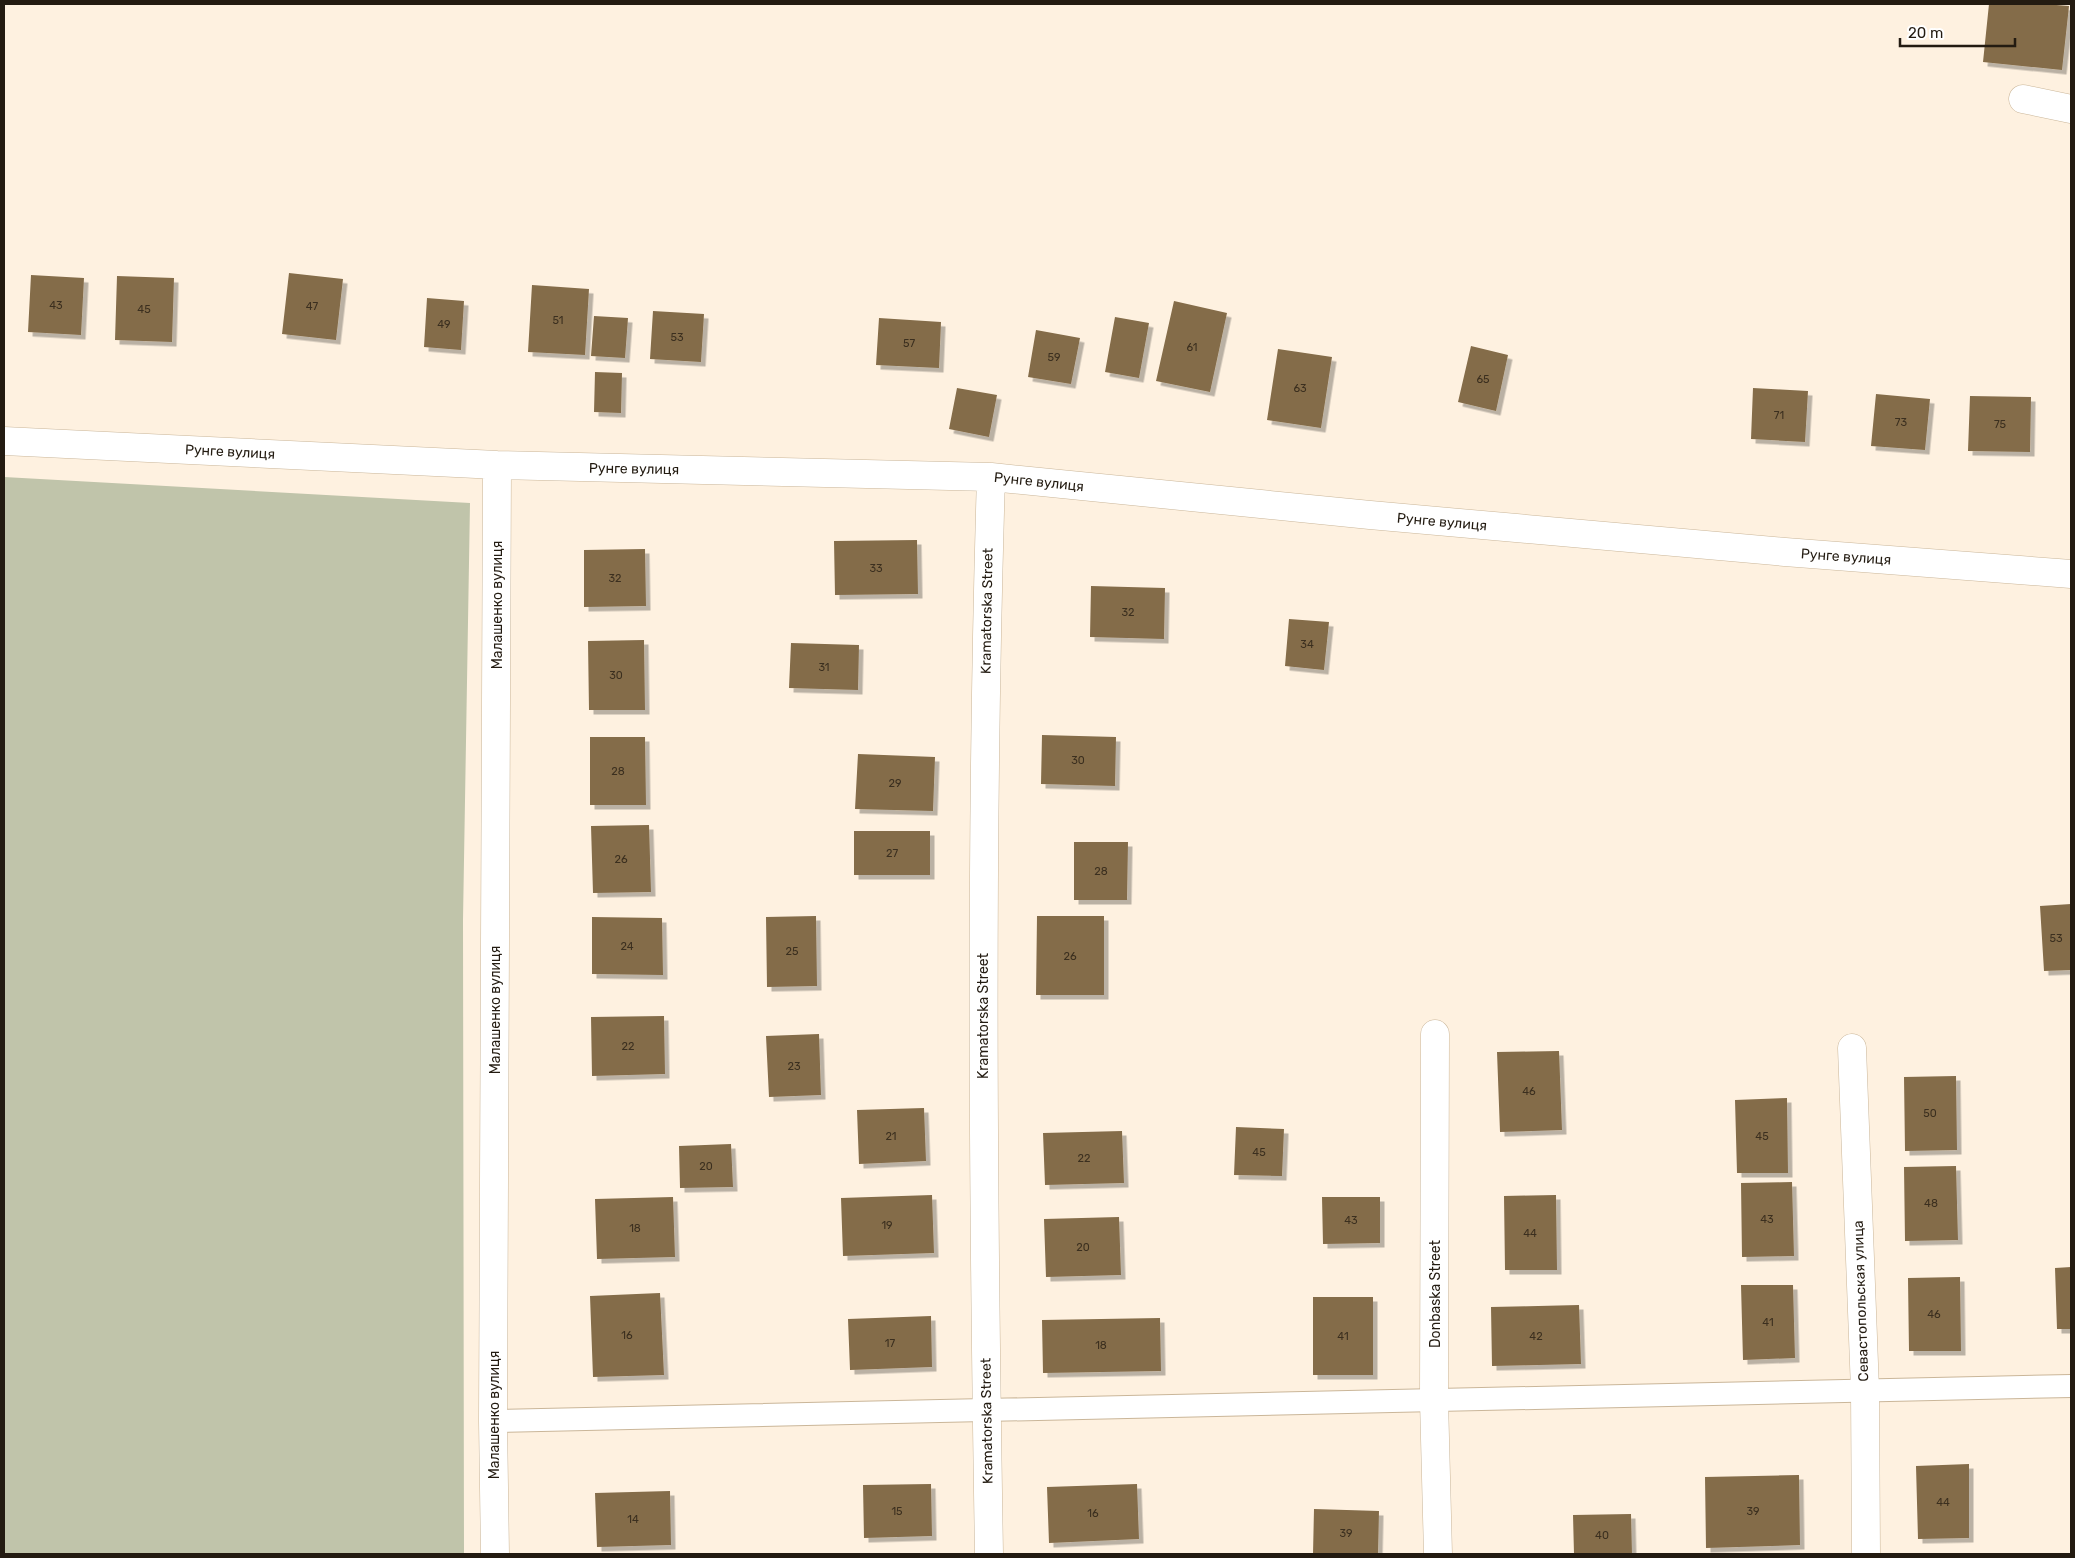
<svg xmlns="http://www.w3.org/2000/svg" width="2075" height="1558" font-family="Rubik,sans-serif">
<style>
.green{fill:#c0c4aa}
.building{fill:#846c49;filter:url(#shadow)}
.lines{fill:none;stroke-linecap:round;stroke-linejoin:round}
.lane-casing{stroke:#cab699;stroke-width:24}
.street-casing{stroke:#cab699;stroke-width:29}
.lane{stroke:#fff;stroke-width:22}
.street{stroke:#fff;stroke-width:28}
.labels{text-anchor:middle;dominant-baseline:central;stroke-width:4;stroke-linejoin:round;paint-order:stroke}
.number-label{font-size:11px;fill:#3b2f1f}
.street-label{font-size:14px;fill:#231b11;stroke:#fff}
</style>
<defs>
<filter id="shadow"><feDropShadow dx="4.5" dy="4.5" stdDeviation="0" flood-color="#0004"/></filter>
</defs>
<rect width="100%" height="100%" fill="#fef1e0"/>
<path class="green" d="M4,477L470,503L463,920L464,1554H4Z"/>
<path class="building" d="M1989,4H2044L2069,6L2062,70L1983,62Z
M289,273L343,279L336,340L282,334Z
M31,275L84,278L81,335L28,332Z
M117,276L174,278L172,342L115,340Z
M532,285L589,289L585,355L528,352Z
M427,298L464,301L461,350L424,347Z
M1174,301L1227,313L1210,392L1156,381Z
M653,311L704,314L701,362L650,359Z
M594,316L628,318L625,358L591,356Z
M1115,317L1149,323L1139,378L1105,372Z
M879,318L941,322L939,368L876,365Z
M1036,330L1080,338L1071,384L1028,377Z
M1471,346L1508,355L1496,411L1458,402Z
M1278,349L1332,357L1321,428L1267,420Z
M595,372L622,373L621,413L594,412Z
M957,388L997,395L989,437L949,429Z
M1753,388L1808,391L1805,442L1751,439Z
M1876,394L1930,399L1925,450L1871,446Z
M1970,396L2031,397L2030,452L1968,451Z
M917,540L918,594L835,595L834,541Z
M645,549L646,606L584,607V550Z
M1091,586L1165,588L1164,639L1090,637Z
M1289,619L1329,622L1324,670L1285,666Z
M644,640L645,710H589L588,641Z
M791,643L859,645L858,690L789,688Z
M1042,735L1116,737L1115,786L1041,784Z
M590,737H645L646,805H590Z
M858,754L935,757L933,811L855,809Z
M649,825L651,892L593,893L591,826Z
M854,831H930V875H854Z
M1074,842H1128L1127,900H1074Z
M2071,904V970L2044,971L2040,906Z
M816,916L817,986L767,987L766,917Z
M1037,916H1104V995H1036Z
M592,917L662,918L663,975L592,974Z
M664,1016L665,1074L592,1076L591,1017Z
M819,1034L821,1095L769,1097L766,1036Z
M1559,1051L1562,1130L1500,1132L1497,1052Z
M1956,1076L1957,1150L1905,1151L1904,1077Z
M1787,1098L1788,1173H1737L1735,1100Z
M924,1108L926,1161L859,1164L857,1110Z
M1236,1127L1284,1129L1282,1176L1234,1175Z
M1122,1131L1124,1183L1045,1185L1043,1133Z
M731,1144L733,1187L680,1188L679,1146Z
M1956,1166L1958,1240L1905,1241L1904,1167Z
M1792,1182L1794,1256L1742,1257L1741,1183Z
M932,1195L934,1253L843,1256L841,1198Z
M1556,1195L1557,1270H1505L1504,1196Z
M673,1197L675,1257L597,1259L595,1199Z
M1322,1197H1380V1243L1323,1244Z
M1119,1217L1121,1275L1046,1277L1044,1219Z
M2071,1267V1329H2057L2055,1268Z
M1960,1277L1961,1351H1909L1908,1278Z
M1741,1285H1793L1795,1358L1743,1360Z
M660,1293L664,1375L593,1377L590,1296Z
M1313,1297H1373V1375H1313Z
M1579,1305L1581,1364L1492,1366L1491,1307Z
M931,1316L932,1367L850,1370L848,1319Z
M1160,1318L1161,1371L1043,1373L1042,1320Z
M1969,1464V1538L1918,1539L1916,1466Z
M1799,1475L1800,1545L1706,1548L1705,1477Z
M931,1484L932,1536L864,1538L863,1485Z
M1137,1484L1139,1539L1049,1543L1047,1487Z
M670,1491L671,1545L597,1547L595,1493Z
M1314,1509L1379,1511L1378,1554H1313Z
M1631,1514L1632,1554H1574L1573,1515Z"/>
<g class="lines">
<defs>
<path id="lane" d="M493,1421L2071,1386"/>
<path id="street" d="M2023,99L2071,109
M4,441L497,465L991,477L1370,515L1785,552L2071,574
M1435,1034L1434,1400L1438,1554
M1852,1048L1865,1390L1866,1554
M495,1554L493,1421L497,465
M989,1554C983,1195 980,836 991,477"/>
</defs>
<use href="#lane" class="lane-casing"/>
<use href="#street" class="street-casing"/>
<use href="#lane" class="lane"/>
<use href="#street" class="street"/>
</g>
<g class="labels">
<g class="number-label">
<text x="56" y="305">43</text>
<text x="312" y="306">47</text>
<text x="144" y="309">45</text>
<text x="558" y="320">51</text>
<text x="444" y="324">49</text>
<text x="677" y="337">53</text>
<text x="909" y="343">57</text>
<text x="1192" y="347">61</text>
<text x="1054" y="357">59</text>
<text x="1483" y="379">65</text>
<text x="1300" y="388">63</text>
<text x="1779" y="415">71</text>
<text x="1901" y="422">73</text>
<text x="2000" y="424">75</text>
<text x="876" y="568">33</text>
<text x="615" y="578">32</text>
<text x="1128" y="612">32</text>
<text x="1307" y="644">34</text>
<text x="824" y="667">31</text>
<text x="616" y="675">30</text>
<text x="1078" y="760">30</text>
<text x="618" y="771">28</text>
<text x="895" y="783">29</text>
<text x="892" y="853">27</text>
<text x="621" y="859">26</text>
<text x="1101" y="871">28</text>
<text x="2056" y="938">53</text>
<text x="627" y="946">24</text>
<text x="792" y="951">25</text>
<text x="1070" y="956">26</text>
<text x="628" y="1046">22</text>
<text x="794" y="1066">23</text>
<text x="1529" y="1091">46</text>
<text x="1930" y="1113">50</text>
<text x="891" y="1136">21</text>
<text x="1762" y="1136">45</text>
<text x="1259" y="1152">45</text>
<text x="1084" y="1158">22</text>
<text x="706" y="1166">20</text>
<text x="1931" y="1203">48</text>
<text x="1767" y="1219">43</text>
<text x="1351" y="1220">43</text>
<text x="887" y="1225">19</text>
<text x="635" y="1228">18</text>
<text x="1530" y="1233">44</text>
<text x="1083" y="1247">20</text>
<text x="1934" y="1314">46</text>
<text x="1768" y="1322">41</text>
<text x="627" y="1335">16</text>
<text x="1343" y="1336">41</text>
<text x="1536" y="1336">42</text>
<text x="890" y="1343">17</text>
<text x="1101" y="1345">18</text>
<text x="1943" y="1502">44</text>
<text x="897" y="1511">15</text>
<text x="1753" y="1511">39</text>
<text x="1093" y="1513">16</text>
<text x="633" y="1519">14</text>
<text x="1346" y="1533">39</text>
<text x="1602" y="1535">40</text>
</g>
<g class="street-label">
<text transform="translate(230 452) rotate(3)">Рунге вулиця</text>
<text transform="translate(634 469) rotate(1)">Рунге вулиця</text>
<text transform="translate(1039 482) rotate(6)">Рунге вулиця</text>
<text transform="translate(1442 522) rotate(5)">Рунге вулиця</text>
<text transform="translate(1846 557) rotate(4)">Рунге вулиця</text>
<text transform="translate(497 605) rotate(-90)">Малашенко вулиця</text>
<text transform="translate(987 611) rotate(-89)">Kramatorska Street</text>
<text transform="translate(495 1010) rotate(-90)">Малашенко вулиця</text>
<text transform="translate(983 1016) rotate(-90)">Kramatorska Street</text>
<text transform="translate(1435 1294) rotate(-90)">Donbaska Street</text>
<text transform="translate(1861 1301) rotate(-92)">Севастопольская улица</text>
<text transform="translate(494 1415) rotate(-90)">Малашенко вулиця</text>
<text transform="translate(987 1421) rotate(-91)">Kramatorska Street</text>
</g>
</g>
<rect width="2075" height="1558" fill="none" stroke="#231b11" stroke-width="10"/>
<path d="M1900 38v8h115v-8" fill="none" stroke="#231b11" stroke-width="2.5"/>
<text x="1908" y="38" font-size="15" fill="#231b11" stroke="#ffffff" stroke-width="4" paint-order="stroke">20 m</text>
</svg>
